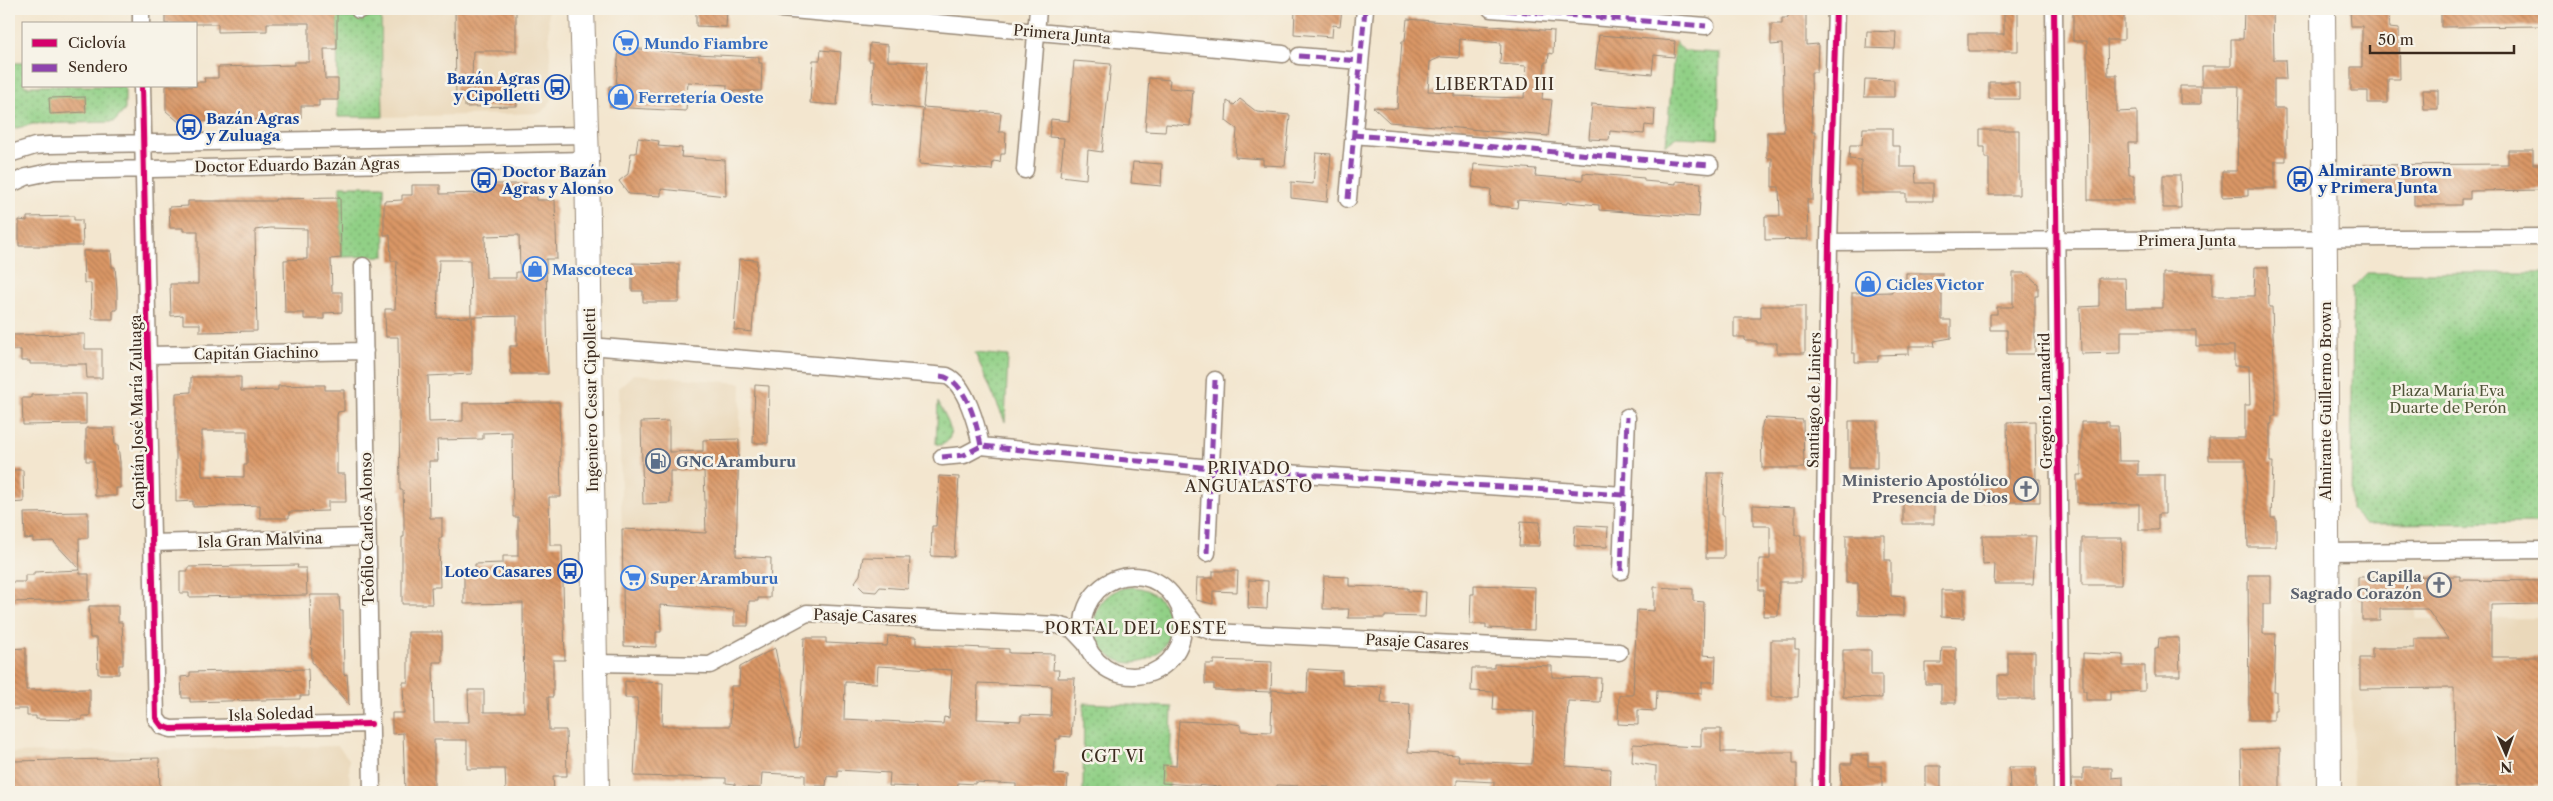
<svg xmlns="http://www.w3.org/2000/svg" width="2553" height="801" font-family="'Libre Caslon Text',serif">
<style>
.built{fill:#ead8ba}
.park{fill:url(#park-dots);stroke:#667d52}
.building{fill:url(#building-back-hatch);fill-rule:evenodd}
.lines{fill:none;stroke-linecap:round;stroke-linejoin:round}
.street-casing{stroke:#978876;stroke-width:19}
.secondary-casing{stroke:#978876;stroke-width:26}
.street{stroke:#fff;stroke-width:16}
.secondary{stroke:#fff;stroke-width:24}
.quiet{stroke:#8e44ad;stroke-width:5;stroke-dasharray:10 5;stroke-linecap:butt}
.cycleway-casing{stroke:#f7f3e8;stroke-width:9}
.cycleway{stroke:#d6006c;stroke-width:6}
.labels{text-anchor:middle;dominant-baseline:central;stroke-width:5;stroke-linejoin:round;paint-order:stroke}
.street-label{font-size:15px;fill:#3b2a1e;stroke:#f7f3e8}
.shop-label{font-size:15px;font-weight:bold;fill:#366cbe;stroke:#f7f3e8;text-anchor:start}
.transit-label{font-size:15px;font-weight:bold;fill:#164399;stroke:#f7f3e8;text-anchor:start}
.park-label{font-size:15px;fill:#505438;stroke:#f7f3e8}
.service-label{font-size:15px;font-weight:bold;fill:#4e5e75;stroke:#f7f3e8;text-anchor:start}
.worship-label{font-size:15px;font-weight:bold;fill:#5b616d;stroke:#f7f3e8;text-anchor:end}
.neighbourhood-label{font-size:16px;letter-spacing:1px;fill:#3b2a1e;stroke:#f7f3e8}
</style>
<defs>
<pattern id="park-dots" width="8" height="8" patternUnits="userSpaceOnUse" patternTransform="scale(1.25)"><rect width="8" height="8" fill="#91d086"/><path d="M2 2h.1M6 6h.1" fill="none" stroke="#78a96d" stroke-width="1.8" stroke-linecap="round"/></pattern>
<pattern id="building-back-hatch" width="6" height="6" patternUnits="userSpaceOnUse" patternTransform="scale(1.25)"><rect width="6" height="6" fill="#da9766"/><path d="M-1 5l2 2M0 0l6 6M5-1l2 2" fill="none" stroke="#b27b53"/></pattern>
</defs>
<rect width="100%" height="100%" fill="#f7f3e8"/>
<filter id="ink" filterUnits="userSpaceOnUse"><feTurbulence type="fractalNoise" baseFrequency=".02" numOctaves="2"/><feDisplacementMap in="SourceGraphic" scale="10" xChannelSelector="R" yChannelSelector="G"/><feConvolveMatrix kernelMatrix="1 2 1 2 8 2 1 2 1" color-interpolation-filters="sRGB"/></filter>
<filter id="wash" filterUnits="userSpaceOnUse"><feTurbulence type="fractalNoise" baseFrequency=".0096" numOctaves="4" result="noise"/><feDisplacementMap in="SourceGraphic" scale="20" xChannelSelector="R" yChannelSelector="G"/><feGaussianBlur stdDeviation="1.12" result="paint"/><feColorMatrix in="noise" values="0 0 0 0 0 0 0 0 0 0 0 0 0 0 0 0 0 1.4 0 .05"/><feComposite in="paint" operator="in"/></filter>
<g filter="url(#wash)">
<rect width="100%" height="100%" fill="#f3e6cf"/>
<path class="built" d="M548,9L552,100L541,113L383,117L381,12Z
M633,374L741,383L737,534L707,533V608L623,603L619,388Z
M2417,576V619L2544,618V792H2353L2351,577Z
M338,746L349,759L350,792H9V753Z"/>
<path class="park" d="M381,17L383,117H338L337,18Z
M1675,41L1684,51L1720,53L1718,139L1677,137L1666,145Z
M9,63H24V86H125V110L114,122L33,124L9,130Z
M340,186H384L385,256L341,257Z
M2367,273H2544V523L2365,524L2351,510L2353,287Z
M975,353L1008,356L1005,422Z
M938,402C944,415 961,438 941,445L936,444Z
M1094 625a38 38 0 1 1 76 0a38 38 0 1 1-76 0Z
M1084,703L1172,707L1169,792H1083Z"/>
<g id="blocks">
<path class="building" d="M165,9H337V49H324L325,79H338V100H319V106H301V118L179,122L166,111V86H196V82H205L204,78H218V67L294,65V62H309V23H267V31L218,32V24H165Z
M455,9H516V51H473L472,80L473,84H516L517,106L465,107V98L456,99Z
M696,9H727L726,27L696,26Z
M1295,9H1342L1340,26L1333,25L1332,37L1294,34Z
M1788,9H1806V45L1818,44L1817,72H1811L1812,132H1815L1813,200H1807L1808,239L1765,240V216H1780L1779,187H1772V158H1767V132H1784L1782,44L1771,45V24H1782V18H1788Z
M2004,9H2018V51H1968V34H2004Z
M2073,9H2124V40H2107L2108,75H2117V112L2137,111V143H2128L2129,175H2134V200H2088L2087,41H2073Z
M2244,9H2273L2274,60H2285L2286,79H2274V108H2286V161H2275V188H2248V196L2222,197V171H2237L2239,86H2202V66H2231V39H2243Z
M2350,9H2388L2389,28L2399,29L2400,79H2388V103H2368V91H2351V67H2362V26H2351Z
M2441,9H2544V26L2441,27Z
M1407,19L1554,31L1553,54L1549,53L1548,62H1545L1542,99L1552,100L1548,136L1389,122L1373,107L1397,109L1402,41H1405ZM1460,39L1501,43L1500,64L1526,66L1524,98L1454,96V92L1428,91L1430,62L1441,57L1459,58Z
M1867,31L1896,32L1895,49L1866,48Z
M1599,35L1675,41L1674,57L1654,55L1652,74L1595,69Z
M870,43L888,45V61L927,62L923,107L1001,113L999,132H1006L1005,154H1001L1000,162L993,161L992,170L919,164L923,109L871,103L873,61H869Z
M619,47L695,54L759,57V63H762L761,91H727V85L688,82L686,111L610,107L609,86H616Z
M821,50L841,52L837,105L810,103L813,60H820Z
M1074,61L1111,64L1102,152L1088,150L1086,179L1060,176L1064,138L1049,137L1051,119L1069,121Z
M1149,78L1170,80L1169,88L1193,90L1190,126L1166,124L1165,132L1145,131Z
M1865,79L1894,80V97H1864Z
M1989,82H2019V99H1989Z
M2180,86H2201V104H2180Z
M2423,90H2438V109H2424Z
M85,97L86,112L50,114L49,98Z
M1240,99L1257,112L1290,115L1285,166L1263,165V159L1235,157L1237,129L1226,121L1227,101L1234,105Z
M1592,104L1655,109L1654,126L1645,125L1644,134L1610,131L1609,140L1589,139Z
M1863,128H1892V146H1900V167H1915L1916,183H1933V201H1906V193H1861V160L1849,159L1850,145H1862Z
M1980,130H2019V195H1989V158H1985V147H1980Z
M638,138L659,141L658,146L682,148L681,157L725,160L726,196L661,189V196L629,194L619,181L628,174L631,153H636Z
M2508,150H2533V164H2544V190L2470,191V199H2461V205H2414V192H2363V165L2508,164Z
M1316,153L1331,154L1327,202L1291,198V182L1313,184Z
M1133,162L1162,164L1161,186L1131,183Z
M1474,164L1536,169L1535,176L1583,180V173L1644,178V181L1676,184V181L1701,183L1699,217L1599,210V205L1567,202V204L1518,200L1517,208L1490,205L1491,189L1472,187Z
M2163,175H2180L2181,208H2163Z
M484,184H527V196L536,195V200H555L557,259H546L548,374H511L510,346H517V316L472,317V374L428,376L429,422L463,421V403L559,402L561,497H549L550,545H562L565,660H553V697H548L549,730H566L567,776H553L554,792H506L505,769H467V740H434V792H405L403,733L392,734V713H404L403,682H408V632H442V662H433L434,722H469L468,690H484V712H524L523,603L464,604V576L475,575V564L503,563V556H518V517H513L512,432L483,433V439L437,440L438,461H429L430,518H442V538H439L440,587H431L432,604H402V537H404V519L403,490H400L398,337H386L385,318V309H395L397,261H391L390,235H384V201L402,200V195H412V185H440V194L484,193ZM519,235L520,272H516V278H486L485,236ZM439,260H470L471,317L437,318Z
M340,198L341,258L331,259L332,292H342V312L324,313V319H304V313H285L284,260L307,259V229L270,228L255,230L257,331L200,332V324H183V315L171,316L170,284H198V231H183V228H170L169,207L188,206V201H275V199Z
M74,216V220H82L83,246H19V220L27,221V217Z
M83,251H111L112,267H115L117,289V310H113V319H92L91,283H84Z
M739,259L757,260L752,332L734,330Z
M632,263L679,264V302H643V291H632Z
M2255,267H2268L2269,307H2272L2276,416H2272V424H2270V462H2273L2271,518H2276V547H2248L2246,460H2209V438H2245V405H2250L2249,366H2234V346H2196V331H2121V353L2081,354L2080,307L2099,306V278H2125L2126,308H2163V273H2212V296H2254Z
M1906,273H1942V320H1951V338L1934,341L1935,346H1909V354L1878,355V362H1855V353H1852V293L1892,292V289L1906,288Z
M2013,273H2026L2038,284V296H2035V354H2007V330H1990V314H1997V307H2013Z
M1761,306H1805V353H1777V343H1757V341H1745V337H1734V318H1761Z
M85,334V349H102V378H87L86,364H30V361H21V350H9V335Z
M191,377H241V391L278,390V386L315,385H325V390H344V411L338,412L337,415V474H345L346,502H328V511L289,512V518H260V505L193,507V501L176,502V393L191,392ZM202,431H247V465H244V477L202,476Z
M755,385L769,386L768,443H753Z
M52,394H86V424L23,425L22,398H31V395Z
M1766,418L1803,420L1804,468H1762L1761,430L1763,421Z
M669,421V452L703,451V440L739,439L736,556L771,558L770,598H758V601H749L748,626H734V610L660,605L661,632H656V647L624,646L622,529L706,533L704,471H670V503L643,504L641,422Z
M1849,421H1877V468H1849Z
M2035,421L2036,479H2040V502H1981L1980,479H2008L2007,422Z
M2081,422H2109V426H2118L2119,461H2138V475H2165V514H2158V530H2139V504L2077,503V475H2081Z
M86,428H114L115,445H118L120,462V488H116V496H95L94,461H86Z
M9,470H23L24,502L9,503Z
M1708,473H1724L1722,515H1724V558H1706Z
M939,476L959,477L954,557L931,556L932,526H936Z
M1903,502H1934V524H1903Z
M1753,505L1795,507V535H1801V582H1779L1778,616H1763L1764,590H1759V559H1770V526H1753Z
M88,512V538H79V542L80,574H89V600L9,602V582H25V575H34V572L80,570L53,541L33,542V538L25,539L24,513Z
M1521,521L1540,522L1539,546H1519Z
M1575,525L1608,527L1607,547L1574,546Z
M1846,535H1885V560H1891V596L1904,597V616L1858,615V583H1846Z
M1982,536H2036L2033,584H1994L1995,564L1983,565Z
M2082,538H2122L2121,585H2082Z
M863,557L910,558L908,589L880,587L876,592L864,591L855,582L860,575Z
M298,565L297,568H306L307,595L189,597V593H180V571H188V567Z
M1213,571H1238L1237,592L1213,591V604L1196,600L1197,578H1213Z
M2248,575H2271V604H2263V634H2276L2274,691H2276V710H2274V720H2249Z
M1324,576L1349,577V586L1408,588V591L1426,592L1425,617L1385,616V618H1348L1349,609H1323Z
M2460,576V580L2544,581V604L2491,605V657H2544V786L2455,787L2454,688L2360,689V658H2372V648H2414V639H2448L2427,609H2380V620H2362V600H2358V577Z
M1249,580L1268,581L1267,609L1248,608Z
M1474,585L1535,587L1534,630L1486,628V624H1470L1471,594H1474Z
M1654,587L1693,589V601L1704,602L1703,655L1716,656L1715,682H1702V693L1657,691L1656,711L1638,710V725L1618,724L1619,695H1633L1637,610L1654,611Z
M1941,590H1964V618L1941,617Z
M310,595H339L340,611H343L344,675L347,674L349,705L312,662Z
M89,606H118V622H122L123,645V665H119V674H98L97,638H90Z
M888,636L916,637V645L1009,649V653L1054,654L1053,670H1059L1058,678H1075L1071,737L1060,736V739H1056L1054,774L1068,775L1067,792H1016V784L975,782V784L958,783L957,792H916V787L889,786L890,773L838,770V777L827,776L826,786H805V775L762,773L761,788L735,787V784L726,783V778L634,776L638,698H625V681L663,683L662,726H730L731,686H739L740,667L775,648L795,748L799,747L804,638H826V643L887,646ZM878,666L952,670L949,718L944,717L943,724L844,719L845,682L877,683ZM978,683L1052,686L1051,716L1021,715V721L977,719Z
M2159,638H2179L2180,676H2155V648H2158Z
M1771,640H1795V649H1799L1798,697H1771Z
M1942,647H1956V703H1941V684H1925V663H1941Z
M26,648V690L90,689V716H82V720L36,719V716H27V709H9V649Z
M1843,650H1871V675H1882V698L1843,697Z
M2008,652H2035V699H1998V675H2008Z
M2083,653L2123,655V666H2145V691L2110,692V700H2086V691H2083Z
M1214,660L1272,662L1271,692L1214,690V684H1205V664H1214Z
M1494,664L1552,666V677L1601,678L1600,702L1568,701L1565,766L1611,769L1610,792H1494V782L1457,780V792H1329V787L1277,785V792H1221V787L1162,783L1163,765L1176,766L1179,721L1229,723L1241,725V731L1271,732L1272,690L1307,693L1308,669L1342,671V685L1382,687L1381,703L1410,704L1408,752L1459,755L1458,761L1532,764L1534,712L1493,710L1494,692L1471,691L1472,668H1494Z
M308,669L309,696H300V699L190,702V698H182L181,677L190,676V672Z
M1701,729H1721V752H1793V764H1797V792H1656V766L1632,762L1633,744L1701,747Z
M2280,748V792H2242L2241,750Z
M1852,755H1868V766H1882V789L1840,792L1841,764H1852Z
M159,758L160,792H14L13,761Z
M1926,766H1941V792L1926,787Z
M2009,767H2036V792H2010Z
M2083,768H2112V778L2123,777V792H2073L2072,779H2083Z"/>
</g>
</g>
<g filter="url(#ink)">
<use href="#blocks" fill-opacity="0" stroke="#978876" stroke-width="1"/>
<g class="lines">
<defs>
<path id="street" d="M141,9V24
M359,9V10
M781,9L1283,54
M1491,9L1706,26
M2054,9L2062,792
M1299,56L1360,61
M142,86L156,718L162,726L171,729L371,724
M1353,135L1710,165
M9,154L35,146L49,145L586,135
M1025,170L1038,9
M9,185L26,177L54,171L587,160
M1348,199L1365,9
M1829,242L2544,237
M363,266L372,792
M590,346L947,376C966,384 977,426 981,446
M148,355L365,351
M942,457L964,455L981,446L1211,468L1624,495
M152,543L367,537
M2327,552L2544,550
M1207,553L1215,380
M1621,571L1627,417
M1083 626a50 50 0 1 1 100 0a50 50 0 1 1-100 0Z
M1177,601L1197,626L1214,632L1619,652
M595,663L710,665L807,613L1057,625L1072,629L1088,646
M1821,792L1829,242L1836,9"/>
<path id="secondary" d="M582,9L587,160L597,792
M2323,9L2329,792"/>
</defs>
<use href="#street" class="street-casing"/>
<use href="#secondary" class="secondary-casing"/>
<use href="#street" class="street"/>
<use href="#secondary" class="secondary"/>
<path class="quiet" d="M1491,9L1706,26
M1299,56L1360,61
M1353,135L1710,165
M1348,199L1365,9
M940,376C965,378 977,424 981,446
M942,457L964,455L981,446L1211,468L1624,495
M1207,553L1215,380
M1621,571L1627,417"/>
<defs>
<path id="cycleway" d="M2054,9L2062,792
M142,86L156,718L162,726L171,729L371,724
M1821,792L1829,242L1836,9"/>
</defs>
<use href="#cycleway" class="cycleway-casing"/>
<use href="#cycleway" class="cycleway"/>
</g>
</g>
<defs>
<symbol id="supermarket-ring" viewBox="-11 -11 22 22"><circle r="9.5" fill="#f7f3e8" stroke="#3f7fe0" stroke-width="1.5"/><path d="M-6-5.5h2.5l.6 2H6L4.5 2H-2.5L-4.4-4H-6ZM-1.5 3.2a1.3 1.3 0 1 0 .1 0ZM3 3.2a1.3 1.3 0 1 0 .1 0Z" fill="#3f7fe0"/></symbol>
<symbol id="bus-ring" viewBox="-11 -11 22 22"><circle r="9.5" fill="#f7f3e8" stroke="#1a4fb4" stroke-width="1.5"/><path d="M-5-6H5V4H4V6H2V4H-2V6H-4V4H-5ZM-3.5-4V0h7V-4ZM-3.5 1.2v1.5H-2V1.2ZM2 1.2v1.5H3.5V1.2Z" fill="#1a4fb4"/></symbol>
<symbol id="shop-ring" viewBox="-11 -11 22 22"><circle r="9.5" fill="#f7f3e8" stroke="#3f7fe0" stroke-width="1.5"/><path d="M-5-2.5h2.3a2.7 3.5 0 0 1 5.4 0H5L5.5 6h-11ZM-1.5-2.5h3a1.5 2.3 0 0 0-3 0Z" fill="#3f7fe0"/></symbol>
<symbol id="fuel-ring" viewBox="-11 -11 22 22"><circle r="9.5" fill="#f7f3e8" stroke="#5c6f8a" stroke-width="1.5"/><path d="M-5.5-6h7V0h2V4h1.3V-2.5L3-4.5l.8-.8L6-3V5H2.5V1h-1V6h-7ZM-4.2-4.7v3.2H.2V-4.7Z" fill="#5c6f8a"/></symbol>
<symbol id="church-ring" viewBox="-11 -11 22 22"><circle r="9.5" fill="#f7f3e8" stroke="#6b7280" stroke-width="1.5"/><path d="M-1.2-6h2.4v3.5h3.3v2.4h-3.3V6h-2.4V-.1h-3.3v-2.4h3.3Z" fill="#6b7280"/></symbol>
</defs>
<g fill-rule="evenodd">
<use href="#supermarket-ring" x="612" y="29" width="28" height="28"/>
<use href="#bus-ring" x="543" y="73" width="28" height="28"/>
<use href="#shop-ring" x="607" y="83" width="28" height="28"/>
<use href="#bus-ring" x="175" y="113" width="28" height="28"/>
<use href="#bus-ring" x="2286" y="165" width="28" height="28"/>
<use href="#bus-ring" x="470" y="166" width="28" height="28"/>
<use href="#shop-ring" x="521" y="255" width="28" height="28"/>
<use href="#shop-ring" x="1854" y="270" width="28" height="28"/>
<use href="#fuel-ring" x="644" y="447" width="28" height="28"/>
<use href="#church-ring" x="2012" y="475" width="28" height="28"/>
<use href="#bus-ring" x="556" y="557" width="28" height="28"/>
<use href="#supermarket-ring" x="619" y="564" width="28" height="28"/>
<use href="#church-ring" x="2425" y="571" width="28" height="28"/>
</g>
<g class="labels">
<g class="street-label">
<text transform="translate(1062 34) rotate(5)">Primera Junta</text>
<text transform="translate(297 165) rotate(-1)">Doctor Eduardo Bazán Agras</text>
<text x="2187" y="240">Primera Junta</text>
<text transform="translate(256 353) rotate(-1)">Capitán Giachino</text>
<text transform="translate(591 400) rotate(-91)">Ingeniero Cesar Cipolletti</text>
<text transform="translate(1814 400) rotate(-89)">Santiago de Liniers</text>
<text transform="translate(2045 401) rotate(-91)">Gregorio Lamadrid</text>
<text transform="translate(2325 401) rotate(-90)">Almirante Guillermo Brown</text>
<text transform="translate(137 412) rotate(-91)">Capitán José María Zuluaga</text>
<text transform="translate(367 529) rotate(-91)">Teófilo Carlos Alonso</text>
<text transform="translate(260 540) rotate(-2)">Isla Gran Malvina</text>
<text transform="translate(865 616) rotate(2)">Pasaje Casares</text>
<text transform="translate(1417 642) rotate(3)">Pasaje Casares</text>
<text transform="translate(271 714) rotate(-2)">Isla Soledad</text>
</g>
<g class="shop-label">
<text x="644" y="43">Mundo Fiambre</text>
<text x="638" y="97">Ferretería Oeste</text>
<text x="552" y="269">Mascoteca</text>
<text x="1886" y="284">Cicles Victor</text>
<text x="650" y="578">Super Aramburu</text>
</g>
<g class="transit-label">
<text x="540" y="78" text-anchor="end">Bazán Agras<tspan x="540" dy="17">y Cipolletti</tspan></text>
<text x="206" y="118">Bazán Agras<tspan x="206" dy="17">y Zuluaga</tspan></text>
<text x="2318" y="170">Almirante Brown<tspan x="2318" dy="17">y Primera Junta</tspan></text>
<text x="502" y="171">Doctor Bazán<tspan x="502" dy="17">Agras y Alonso</tspan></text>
<text x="552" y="571" text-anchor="end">Loteo Casares</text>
</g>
<g class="park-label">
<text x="2448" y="390">Plaza María Eva<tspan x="2448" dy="17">Duarte de Perón</tspan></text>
</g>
<g class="service-label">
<text x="676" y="461">GNC Aramburu</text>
</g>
<g class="worship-label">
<text x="2008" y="480">Ministerio Apostólico<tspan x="2008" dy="17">Presencia de Dios</tspan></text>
<text x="2422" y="576">Capilla<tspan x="2422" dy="17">Sagrado Corazón</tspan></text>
</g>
<g class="neighbourhood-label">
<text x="1495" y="84">LIBERTAD III</text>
<text x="1249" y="468">PRIVADO<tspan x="1249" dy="18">ANGUALASTO</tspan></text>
<text x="1136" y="628">PORTAL DEL OESTE</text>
<text x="1113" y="756">CGT VI</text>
</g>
</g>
<rect width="2553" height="801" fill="none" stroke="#f7f3e8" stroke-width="30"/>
<rect x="22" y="22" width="175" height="65" fill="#f7f3e8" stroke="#aca397"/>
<rect x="32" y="39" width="25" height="8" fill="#d6006c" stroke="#aca397"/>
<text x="68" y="48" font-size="15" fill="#3b2a1e">Ciclovía</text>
<rect x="32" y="64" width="25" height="8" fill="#8e44ad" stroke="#aca397"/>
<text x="68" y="72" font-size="15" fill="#3b2a1e">Sendero</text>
<g transform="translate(2506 754) rotate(178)" stroke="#f7f3e8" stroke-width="4" paint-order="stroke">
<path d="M0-4L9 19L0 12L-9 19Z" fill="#3b2a1e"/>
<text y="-8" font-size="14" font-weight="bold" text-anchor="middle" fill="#3b2a1e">N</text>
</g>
<path d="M2370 45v8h144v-8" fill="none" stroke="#3b2a1e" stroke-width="2.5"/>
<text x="2378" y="45" font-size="15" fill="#3b2a1e" stroke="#f7f3e8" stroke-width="4" paint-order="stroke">50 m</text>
</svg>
